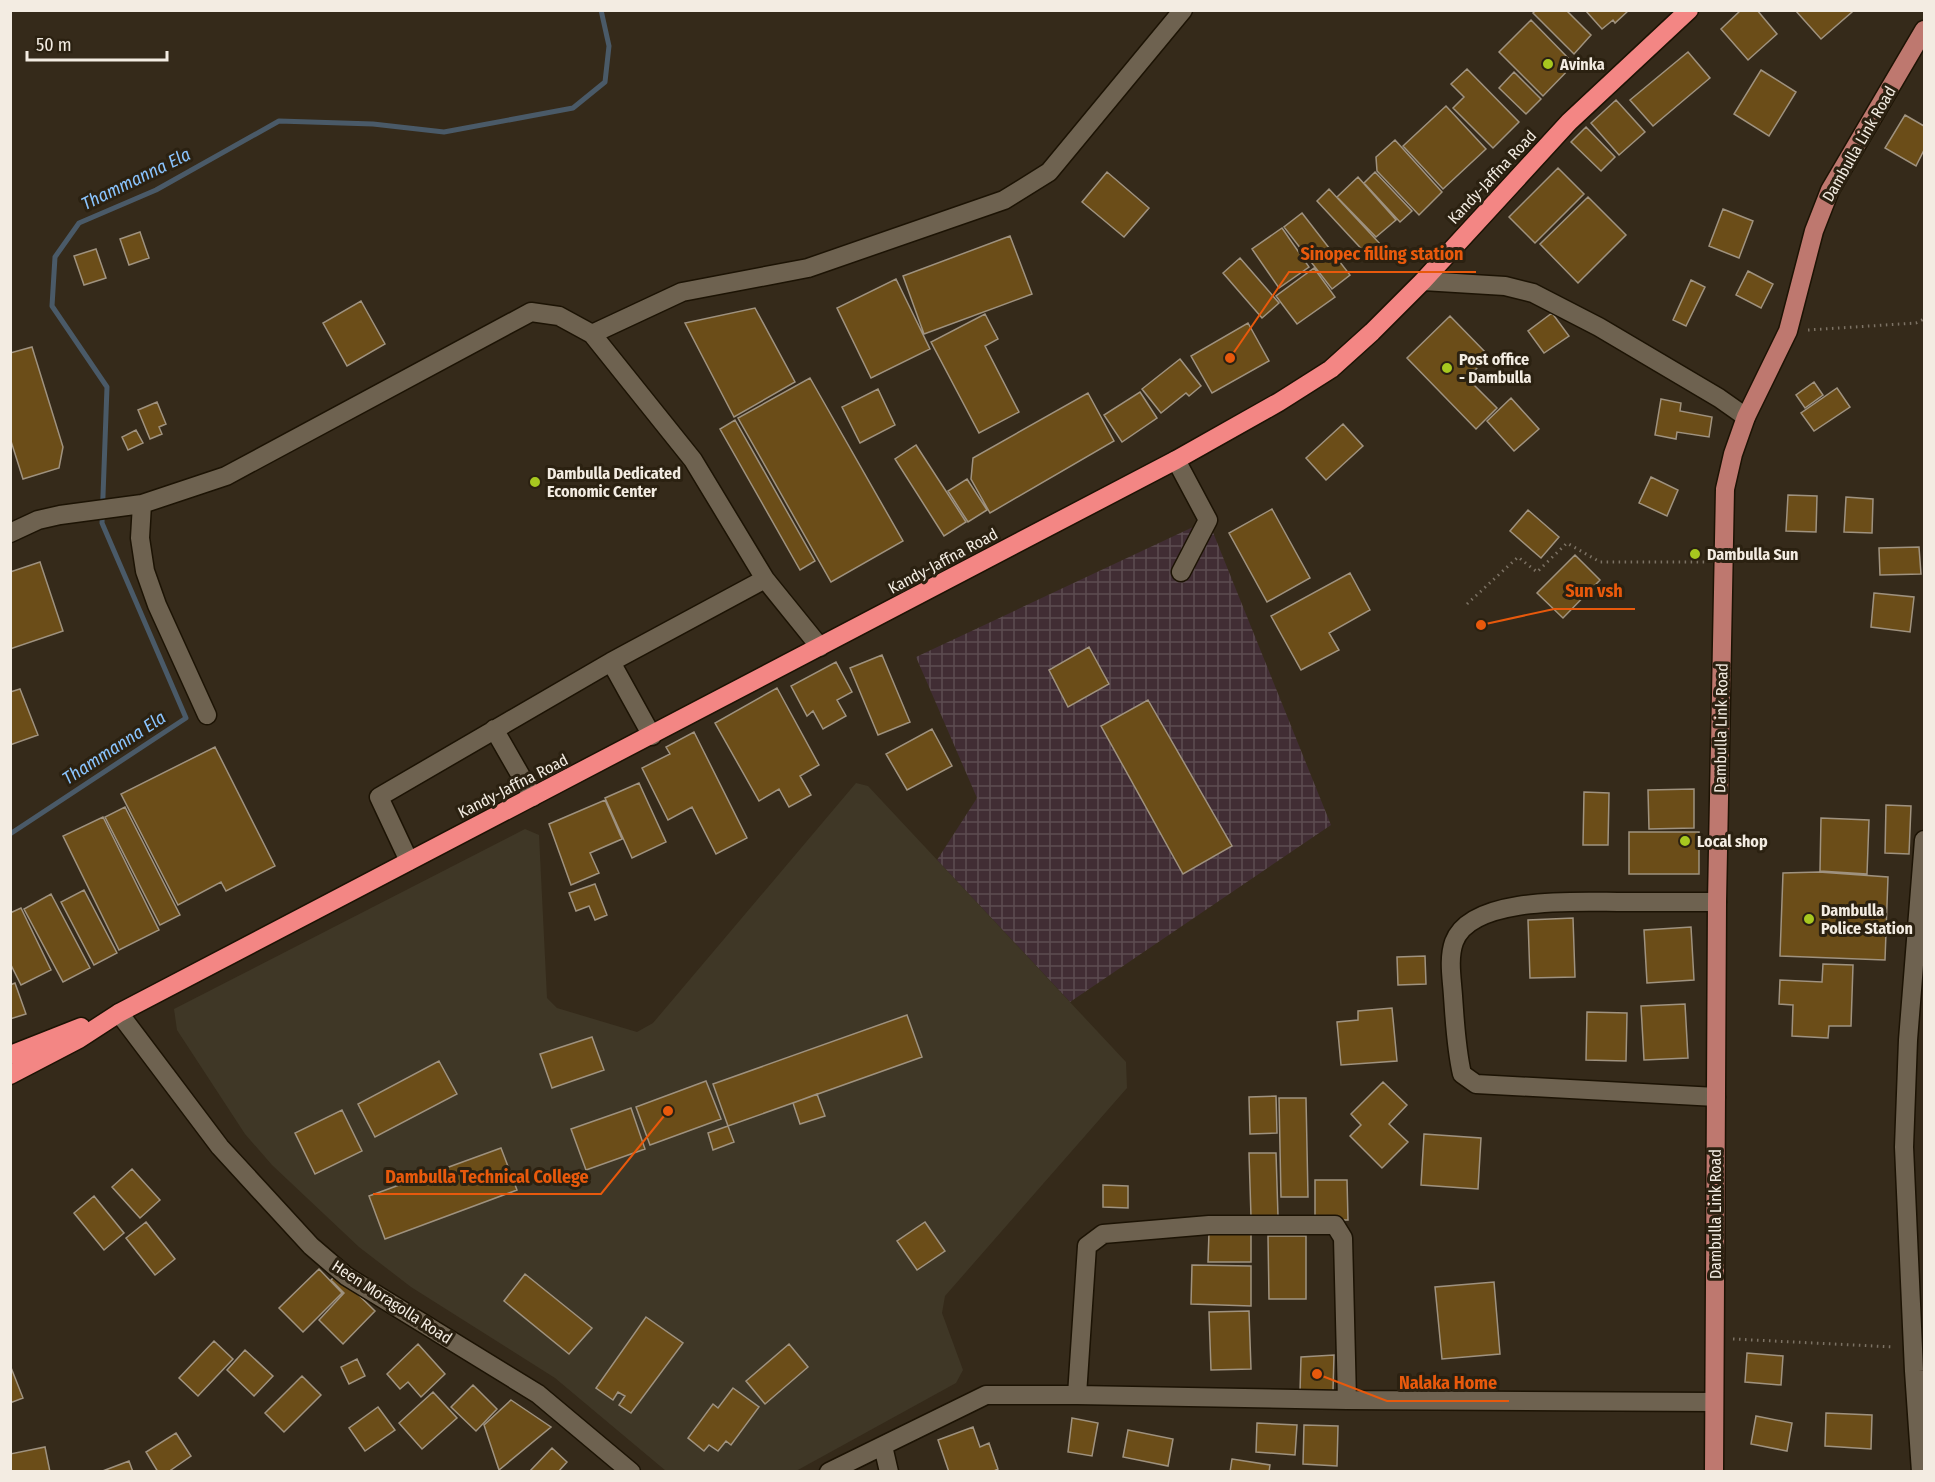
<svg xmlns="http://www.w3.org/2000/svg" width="1935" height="1482" font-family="'Fira Sans Condensed',sans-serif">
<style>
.industrial{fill:url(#industrial-grid)}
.education{fill:#3f3726}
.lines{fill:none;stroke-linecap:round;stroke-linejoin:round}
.stream{stroke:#4a5a68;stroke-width:5}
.building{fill:#6b4d18;stroke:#9f927f;stroke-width:1.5}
.minor-casing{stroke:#1c1304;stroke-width:21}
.major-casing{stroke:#1c1304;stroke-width:21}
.highway-casing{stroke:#1c1304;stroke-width:21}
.path{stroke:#7c7264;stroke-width:3;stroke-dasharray:1.5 4.5;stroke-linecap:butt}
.minor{stroke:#6e6250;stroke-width:18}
.major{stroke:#be786f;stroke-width:18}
.highway{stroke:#f38684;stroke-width:18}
.poi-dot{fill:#a7c81f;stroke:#2b2111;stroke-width:2}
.labels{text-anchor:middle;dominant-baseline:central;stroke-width:6;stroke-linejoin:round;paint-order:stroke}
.poi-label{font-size:16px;font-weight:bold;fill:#f3ece2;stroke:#2b2111;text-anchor:start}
.street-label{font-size:16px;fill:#f3ece2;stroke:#2b2111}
.water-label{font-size:18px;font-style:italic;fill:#8ac4fe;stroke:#2b2111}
.leader{fill:none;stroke:#e8590c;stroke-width:2}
.callout-dot{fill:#e8590c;stroke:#2b2111;stroke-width:2}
.callout-label{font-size:18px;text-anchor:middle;font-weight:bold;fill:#e8590c;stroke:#2b2111;stroke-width:6;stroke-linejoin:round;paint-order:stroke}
</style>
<defs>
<pattern id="industrial-grid" width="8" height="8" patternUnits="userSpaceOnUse" patternTransform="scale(1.5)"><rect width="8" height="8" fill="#412d34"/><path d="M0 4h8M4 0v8" fill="none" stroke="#5d4c51"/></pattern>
</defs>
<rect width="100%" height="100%" fill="#352a1a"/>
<path class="industrial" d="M1208,520L1331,825L1070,1002L937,860L977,798L916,657Z"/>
<path class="education" d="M856,783L868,786L1126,1062L1127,1088L945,1296L942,1313L963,1370L956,1383L796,1471H666L555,1378L411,1287L359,1247L272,1165L245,1134L177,1030L174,1009L525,829L539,835L547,998L557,1008L637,1032L653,1023Z"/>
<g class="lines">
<path class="stream" d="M10,834L186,718L102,523L107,387L52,306L55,257L79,223L156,190L279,121L373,124L444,132L573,108L605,82L609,46L601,10"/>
</g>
<path class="building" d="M1536,10H1566L1591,35L1574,54L1533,13Z
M1585,10H1628V11L1615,23L1613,20L1602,29Z
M1741,10H1757L1777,34L1748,60L1721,29Z
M1795,10H1851L1852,12L1821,39Z
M1531,20L1574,64L1543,96L1499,52Z
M1688,52L1710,78L1653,126L1630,100Z
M1467,69L1519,122L1493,148L1453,108L1464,97L1451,84Z
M1761,70L1796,92L1769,136L1734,114Z
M1514,72L1541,99L1526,114L1499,88Z
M1616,100L1645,132L1619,155L1591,123Z
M1446,106L1486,149L1443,189L1403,146Z
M1905,115L1924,126V150L1916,166L1885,148Z
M1586,127L1615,157L1601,171L1571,142Z
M1395,140L1442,192L1419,215L1377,171L1376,157Z
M1558,168L1584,194L1535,243L1509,217Z
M1107,172L1149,208L1124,237L1082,202Z
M1375,172L1412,211L1400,222L1364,183Z
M1358,177L1396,220L1376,237L1337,197Z
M1329,189L1381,245L1369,257L1317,201Z
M1588,197L1626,235L1578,283L1540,244Z
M1723,209L1753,221L1739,258L1709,246Z
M1302,213L1350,275L1332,289L1284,227Z
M1282,228L1309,267L1279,288L1252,249Z
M140,232L149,258L129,265L120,239Z
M1010,236L1032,294L924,334L903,276Z
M96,249L106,278L84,285L74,256Z
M1240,258L1279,303L1262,318L1223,273Z
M1314,268L1335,297L1297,324L1276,296Z
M1748,271L1773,284L1761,308L1736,295Z
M896,279L930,349L871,378L837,308Z
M1691,280L1705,287L1686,326L1673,320Z
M361,301L385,344L347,366L323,323Z
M755,308L795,382L734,417L685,323Z
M1552,313L1569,336L1544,353L1528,331Z
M985,314L998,339L985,346L1019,412L979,433L931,342Z
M1450,316L1489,356L1467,378L1497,408L1476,429L1407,358Z
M1248,323L1269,361L1212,393L1191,356Z
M32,347L63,447L59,468L23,479L10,438V353Z
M1180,359L1201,386L1189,396L1186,393L1161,413L1142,389Z
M810,378L903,541L831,582L738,418Z
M1814,382L1823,395L1805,408L1796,395Z
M1837,388L1850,407L1814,431L1801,413Z
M878,389L895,425L860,443L842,407Z
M1140,392L1157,418L1122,442L1104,415Z
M1088,393L1114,441L990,513L971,479L973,458Z
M1511,398L1539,429L1514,451L1487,421Z
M1661,399L1681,403L1680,411L1712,417L1709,437L1677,432L1676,439L1655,435Z
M157,402L166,424L159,427L162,434L150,439L138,410Z
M735,420L815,561L800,570L720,429Z
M1343,424L1363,446L1326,480L1306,458Z
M136,430L143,443L128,450L122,437Z
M916,445L966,522L944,536L895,459Z
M1651,477L1678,490L1667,516L1639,503Z
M967,479L987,510L968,522L948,491Z
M1788,495L1817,496L1816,532L1786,531Z
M1846,497L1873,499L1872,533L1844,532Z
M1272,509L1310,578L1267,602L1229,533Z
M1528,510L1559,537L1541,558L1510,531Z
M1919,547L1921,574L1880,575L1879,548Z
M1575,555L1600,580L1563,618L1537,593Z
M40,562L63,631L10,649V572Z
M1350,573L1370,610L1329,633L1339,650L1301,670L1271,616Z
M1874,593L1914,597L1910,632L1871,627Z
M1089,647L1109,684L1068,707L1049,670Z
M882,655L910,722L878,735L850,668Z
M836,662L852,692L837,700L846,716L823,729L813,711L807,716L791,686Z
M777,688L819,765L800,776L811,795L789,807L779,789L759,801L715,723Z
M20,689L38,735L10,745V692Z
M1148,700L1232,846L1183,874L1101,726Z
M932,729L952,766L907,790L886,754Z
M694,732L747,838L716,854L692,807L668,820L642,768L670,754L666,747Z
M215,747L275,866L226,891L221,882L178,905L121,794Z
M639,783L666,842L632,858L605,798Z
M1694,789V828L1649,829L1648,790Z
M1584,792L1609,793L1608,845H1583Z
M605,800L622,839L590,853L599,873L571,885L549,824Z
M1886,805L1911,806L1909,854L1885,853Z
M125,807L180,915L160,925L105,817Z
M103,817L159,930L119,950L63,836Z
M1821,818L1869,820L1867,874L1820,871Z
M1629,832H1699V874H1629Z
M1819,872L1888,877L1885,960L1780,956L1783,873Z
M595,884L607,915L595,920L589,906L576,911L569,893Z
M84,890L117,953L94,965L61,902Z
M51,894L90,968L63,982L24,909Z
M21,908L51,970L21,985L10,963V913Z
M1573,918L1575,977L1530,978L1528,920Z
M1691,927L1694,980L1647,983L1644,930Z
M1425,956L1426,984L1398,985L1397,957Z
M1823,964L1853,965L1851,1026H1829L1828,1038L1792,1036L1793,1005L1779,1004L1780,980L1822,982Z
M15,983L26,1014L10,1019V985Z
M1685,1004L1688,1058L1644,1060L1641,1006Z
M1392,1008L1397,1061L1341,1065L1337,1022L1358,1020V1011Z
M1587,1012L1627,1013L1626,1061L1586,1060Z
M907,1015L922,1057L728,1126L713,1084Z
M592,1037L604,1070L552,1088L540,1054Z
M439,1061L457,1094L375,1137L358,1104Z
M706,1081L721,1119L650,1145L636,1107Z
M1383,1082L1407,1105L1389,1124L1408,1142L1382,1168L1350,1136L1361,1125L1351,1114Z
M817,1094L825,1116L800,1124L793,1103Z
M1276,1096L1277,1133L1250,1134L1249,1097Z
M1279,1098H1306L1308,1197H1281Z
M631,1108L645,1149L586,1170L571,1129Z
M342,1110L362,1151L315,1174L295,1133Z
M728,1126L734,1142L713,1150L708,1133Z
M1424,1134L1481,1138L1478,1189L1421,1185Z
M501,1148L517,1190L385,1239L369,1196Z
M1249,1153H1276L1278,1216L1251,1217Z
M132,1169L160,1200L140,1218L112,1187Z
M1315,1180H1347L1348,1220H1315Z
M1103,1185L1128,1186V1208L1103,1207Z
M94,1196L124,1233L104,1250L74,1213Z
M146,1222L175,1259L155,1275L126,1238Z
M925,1222L945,1251L917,1270L897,1241Z
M1209,1232L1251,1233V1262H1208Z
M1268,1236H1306V1299H1269Z
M1192,1265L1251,1266V1306L1191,1304Z
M319,1269L342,1293L303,1332L279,1308Z
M337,1274L375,1311L343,1344L319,1320L344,1293L331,1280Z
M525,1274L592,1328L569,1354L504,1301Z
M1494,1282L1500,1354L1442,1359L1435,1287Z
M1249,1311L1251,1369L1211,1370L1209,1312Z
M646,1317L683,1343L631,1413L619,1405L625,1396L618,1392L613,1400L596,1388Z
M214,1341L233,1359L198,1396L179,1378Z
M418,1344L445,1374L421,1397L408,1382L400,1389L387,1374Z
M789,1344L808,1367L765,1404L746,1381Z
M245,1350L273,1376L254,1396L227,1370Z
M1747,1353L1783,1356L1781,1385L1745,1382Z
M1334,1355L1333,1391L1300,1392L1301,1357Z
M357,1359L365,1376L349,1384L341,1367Z
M10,1365L23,1398L10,1403Z
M302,1376L321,1395L284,1432L265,1413Z
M473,1385L497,1409L476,1431L451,1407Z
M733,1388L759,1407L731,1445L726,1441L718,1451L709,1445L704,1451L688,1438L713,1404L718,1408Z
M433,1392L457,1418L422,1449L399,1423Z
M511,1400L551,1427L499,1470L484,1425Z
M378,1407L395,1430L365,1451L349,1428Z
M1826,1413L1872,1415L1871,1449L1825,1446Z
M1756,1416L1792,1423L1787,1451L1751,1444Z
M1072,1418L1098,1423L1092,1456L1068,1452Z
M1257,1423L1297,1425L1295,1455L1256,1452Z
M1304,1425L1338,1426L1337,1466L1303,1464Z
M973,1427L980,1447L989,1443L998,1469L992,1472H949L938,1440Z
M1128,1430L1173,1439L1168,1466L1123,1457Z
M176,1433L191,1456L168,1472H158L146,1452Z
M45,1447L50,1472H10V1454Z
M552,1448L567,1462L558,1472H529Z
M1232,1459L1270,1465L1269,1472H1230Z
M129,1461L133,1472H100Z"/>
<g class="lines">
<defs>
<path id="minor" d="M1423,281L1505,286L1533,293L1599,327L1719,398L1746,417
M592,334L693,460L765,579L820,647
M1176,460L1208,520L1181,572
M142,504L140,538L145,571L157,605L207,715
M10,533L38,520L60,515L142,504L226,476L531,312L559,316L592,334L682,292L808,268L1004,200L1049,172L1183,10
M611,662L652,736
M494,729L533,797
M409,861L379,797L611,662L765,579
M119,1013L220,1147L311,1246L346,1276L538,1394L631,1472
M1716,1097L1476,1084L1462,1074C1456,1048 1455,1023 1453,996C1452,979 1448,959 1454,942C1471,895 1581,902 1620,902C1653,902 1685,902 1717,902
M1077,1395L1087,1246L1103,1234L1209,1225H1335L1343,1238L1347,1400
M883,1446L889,1472
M829,1472L986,1395H1077L1347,1400L1713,1402
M1921,1472L1914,1371L1904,1147L1908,1040L1924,840"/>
<path id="major" d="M1714,1472L1717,902L1725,489L1733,454L1746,417L1788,331L1814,231L1830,190L1924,30"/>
<path id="highway" d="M10,1055L81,1027
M10,1075L79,1039L119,1013L1176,460L1279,402L1331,369L1372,332L1423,281L1569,122L1689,10"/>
</defs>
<use href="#minor" class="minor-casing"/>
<use href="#major" class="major-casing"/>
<use href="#highway" class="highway-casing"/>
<path class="path" d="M1808,330L1916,323L1924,319
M1467,604L1518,557L1537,572L1567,543L1600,562H1705
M1733,1339L1894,1347"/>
<use href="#minor" class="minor"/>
<use href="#major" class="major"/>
<use href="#highway" class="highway"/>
</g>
<g class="poi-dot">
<circle cx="1548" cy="64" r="6"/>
<circle cx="1447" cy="368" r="6"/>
<circle cx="535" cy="482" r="6"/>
<circle cx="1695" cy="554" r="6"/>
<circle cx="1685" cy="841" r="6"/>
<circle cx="1809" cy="919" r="6"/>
</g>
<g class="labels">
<g class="poi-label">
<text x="1560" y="64">Avinka</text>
<text x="1459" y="359">Post office<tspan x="1459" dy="18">- Dambulla</tspan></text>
<text x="547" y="473">Dambulla Dedicated<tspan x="547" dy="18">Economic Center</tspan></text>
<text x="1707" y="554">Dambulla Sun</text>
<text x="1697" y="841">Local shop</text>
<text x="1821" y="910">Dambulla<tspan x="1821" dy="18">Police Station</tspan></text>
</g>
<g class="street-label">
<text transform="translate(1859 144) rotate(-60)">Dambulla Link Road</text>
<text transform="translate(1492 177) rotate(-47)">Kandy-Jaffna Road</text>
<text transform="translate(943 561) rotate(-28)">Kandy-Jaffna Road</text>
<text transform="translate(1721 728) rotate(-89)">Dambulla Link Road</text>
<text transform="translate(513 786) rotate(-27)">Kandy-Jaffna Road</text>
<text transform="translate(1715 1214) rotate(-90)">Dambulla Link Road</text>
<text transform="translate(392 1302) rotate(33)">Heen Moragolla Road</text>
</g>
<g class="water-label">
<text transform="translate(136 179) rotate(-26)">Thammanna Ela</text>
<text transform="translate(114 748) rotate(-33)">Thammanna Ela</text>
</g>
</g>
<path class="leader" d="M1230 358L1289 272H1476M1481 625L1554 609H1635M668 1111L601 1194H373M1317 1374L1387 1401H1509"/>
<g class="callout-dot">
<circle cx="1230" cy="358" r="6"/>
<circle cx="1481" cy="625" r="6"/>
<circle cx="668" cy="1111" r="6"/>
<circle cx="1317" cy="1374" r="6"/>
</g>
<g class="callout-label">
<text x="1382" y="260">Sinopec filling station</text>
<text x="1594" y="597">Sun vsh</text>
<text x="487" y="1183">Dambulla Technical College</text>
<text x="1448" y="1389">Nalaka Home</text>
</g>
<rect width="1935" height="1482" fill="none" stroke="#f3ece2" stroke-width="24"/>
<path d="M27 51v9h140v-9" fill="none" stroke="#f3ece2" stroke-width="3"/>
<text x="36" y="51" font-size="18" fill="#f3ece2" stroke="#2b2111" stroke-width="4.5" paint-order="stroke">50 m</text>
</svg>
